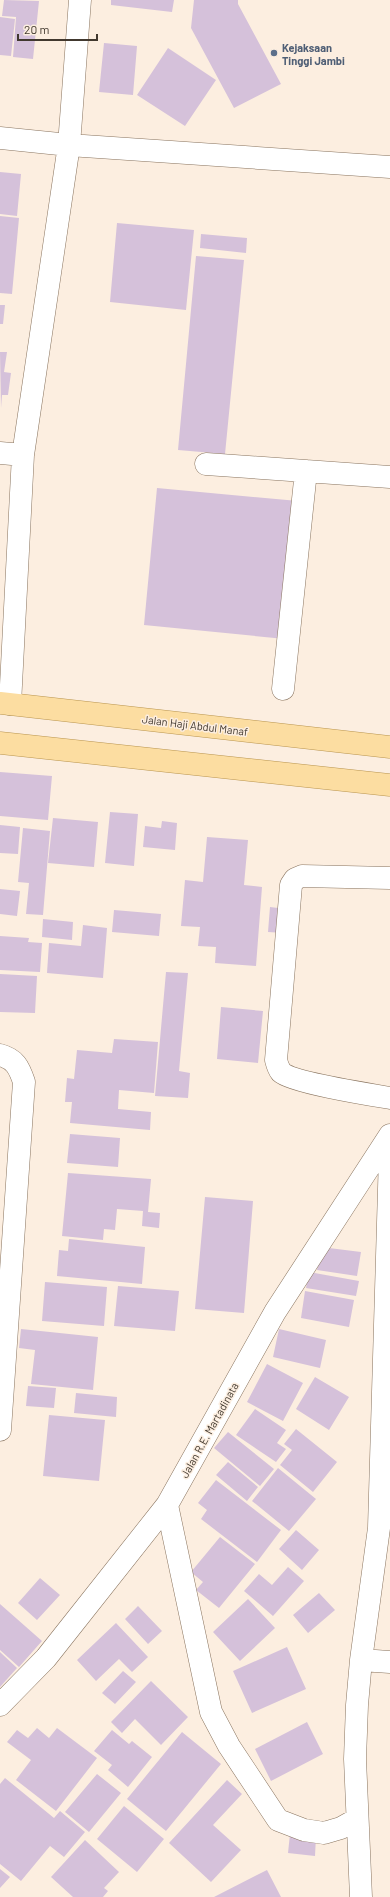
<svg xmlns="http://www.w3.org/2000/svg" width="390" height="1897" font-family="Barlow,sans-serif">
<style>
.building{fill:#d5c1da}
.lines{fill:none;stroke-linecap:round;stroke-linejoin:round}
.minor-casing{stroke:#89745f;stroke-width:23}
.major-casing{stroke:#b99550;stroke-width:23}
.minor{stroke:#fff;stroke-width:22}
.major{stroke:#fcdda1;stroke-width:22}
.service-dot{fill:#5c6f8a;stroke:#fceee0;stroke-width:1.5}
.labels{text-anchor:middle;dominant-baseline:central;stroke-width:3;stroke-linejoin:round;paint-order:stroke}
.service-label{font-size:11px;font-weight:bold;fill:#4e5e75;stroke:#fceee0;text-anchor:start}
.street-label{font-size:11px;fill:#41382e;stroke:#fceee0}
</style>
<rect width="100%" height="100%" fill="#fceee0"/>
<path class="building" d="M4,0L39,1L33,59L13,57L16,17L2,16Z
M111,0H174L172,12L111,5Z
M194,0H238V4L281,84L234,108L191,28Z
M0,17L15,19L11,56L0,55Z
M104,43L137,46L133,95L99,92Z
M168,48L216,80L185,126L137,95Z
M0,172L21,174L17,216L0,214Z
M0,216L19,218L12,294L0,293Z
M117,223L194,230L186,310L110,302Z
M201,234L247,238L246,253L200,248Z
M196,256L244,260L225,454L178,450Z
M0,305H5L3,324H0Z
M0,352H7L4,372L11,373L8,395H2L1,408Z
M157,488L298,501L285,639L144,625Z
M0,772L52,776L48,820L0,816Z
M110,812L138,814L134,866L105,863Z
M53,818L98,822L94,867L48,863Z
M162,821L177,823L175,850L143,847L145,826L161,828Z
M0,825L20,827L18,854L0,853Z
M23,828L50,831L43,915L26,914L29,883L18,882Z
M207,837L248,840L244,885L262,887L256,966L215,963L216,947L198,946L200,927L181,926L185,880L203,882Z
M0,889L20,891L17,916L0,914Z
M270,907L286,909L284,933L268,932Z
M114,910L161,914L159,936L112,932Z
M43,919L73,922L72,940L42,937Z
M83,925L107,928L103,978L47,973L49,943L81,946Z
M0,936L29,938L28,942L42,943L40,972L0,970Z
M166,972L188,973L179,1071L190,1073L188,1098L155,1096Z
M0,974L37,976L35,1013L0,1012Z
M221,1007L263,1011L258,1063L217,1059Z
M114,1039L158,1042L154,1093L119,1090L118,1109L151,1112L150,1130L70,1123L72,1102H65L67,1078L74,1079L77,1050L112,1053Z
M70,1134L120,1138L118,1167L67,1163Z
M68,1173L151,1179L148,1212L160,1213L159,1228L142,1226L143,1211L117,1209L115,1230L104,1229L103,1240L62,1236Z
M205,1197L253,1201L244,1313L195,1309Z
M69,1239L145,1247L142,1284L57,1276L59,1250L68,1251Z
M321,1247L361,1252L357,1276L317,1270Z
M309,1272L359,1281L356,1296L306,1288Z
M45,1282L107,1287L104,1326L42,1321Z
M118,1286L179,1291L175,1331L114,1326Z
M305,1291L354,1300L349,1327L301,1318Z
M21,1329L98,1337L93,1390L31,1384L35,1350L19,1348Z
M279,1329L326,1340L320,1368L273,1357Z
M267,1364L303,1383L283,1421L247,1402Z
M315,1377L349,1397L329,1430L296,1409Z
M28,1386L56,1388L54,1408L26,1406Z
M76,1393L117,1397L116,1417L74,1413Z
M255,1409L286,1430L277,1443L286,1449L276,1462L236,1435Z
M49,1415L105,1420L99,1481L43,1476Z
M296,1429L337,1462L313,1492L280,1465L292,1450L284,1444Z
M228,1432L274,1469L260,1486L214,1448Z
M228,1462L258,1487L247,1501L216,1475Z
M278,1468L316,1499L289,1531L252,1501Z
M216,1480L281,1530L257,1562L201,1519L207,1510L198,1503Z
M296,1530L319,1550L302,1570L279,1549Z
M220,1537L255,1564L219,1608L196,1590L203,1582L191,1572Z
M288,1567L304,1581L273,1616L244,1591L259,1574L272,1585Z
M40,1578L60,1595L37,1620L18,1603Z
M319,1593L335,1610L308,1633L293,1615Z
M248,1599L275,1628L240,1661L213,1632Z
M0,1604L42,1641L19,1667L0,1650Z
M138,1606L162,1631L148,1644L125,1619Z
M116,1623L148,1657L132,1672L119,1659L96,1681L77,1660Z
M287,1647L306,1689L252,1713L233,1671Z
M0,1652L17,1668L0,1687Z
M123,1671L136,1682L115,1704L102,1693Z
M151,1681L188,1717L161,1745L135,1719L122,1733L111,1722Z
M307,1722L323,1754L271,1781L255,1749Z
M37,1728L49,1738L57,1728L97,1758L56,1811L16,1780L31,1760L7,1742L17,1730L28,1738Z
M112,1730L129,1744L132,1741L152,1757L128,1787L108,1770L112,1765L94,1751Z
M182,1732L221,1764L166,1831L127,1799Z
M97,1774L121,1793L89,1832L65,1812Z
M5,1778L54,1818L60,1811L85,1832L64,1857L50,1846L21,1881L0,1864V1784Z
M227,1780L242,1794L213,1825L241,1850L211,1882L169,1843Z
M124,1806L164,1839L137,1872L97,1839Z
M290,1834L316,1836L315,1856L288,1853Z
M85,1840L119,1872L104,1888L108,1891L103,1897H73L51,1877Z
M0,1869L10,1877L0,1888Z
M267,1870L281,1897H214Z"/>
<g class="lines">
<defs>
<path id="minor" d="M0,138L69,145L390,167
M0,453L23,455
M206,464L390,477
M283,689L306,471
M10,704L23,455L69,145L80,0
M390,878L302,876L295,879L291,885L276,1060C277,1064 278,1068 281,1072C291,1082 372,1095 390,1098
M0,1055C15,1059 19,1067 24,1082L0,1430
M167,1505L211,1712L229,1746L278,1820L304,1830L324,1833L341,1828L357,1819
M361,1660L390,1662
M0,1705L46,1658L167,1505L275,1312L390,1135
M361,1897L355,1759L357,1705L361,1660L379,1528L390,1155"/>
<path id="major" d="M0,703L390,747
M0,743L390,785"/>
</defs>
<use href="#minor" class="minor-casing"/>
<use href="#major" class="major-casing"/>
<use href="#minor" class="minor"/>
<use href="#major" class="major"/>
</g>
<circle class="service-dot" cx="274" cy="53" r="4"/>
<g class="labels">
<g class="service-label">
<text x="282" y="47">Kejaksaan<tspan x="282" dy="13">Tinggi Jambi</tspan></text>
</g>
<g class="street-label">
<text transform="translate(195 725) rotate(7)">Jalan Haji Abdul Manaf</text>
<text transform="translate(209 1430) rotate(-61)">Jalan R.E. Martadinata</text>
</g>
</g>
<path d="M18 34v6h79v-6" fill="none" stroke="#41382e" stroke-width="2"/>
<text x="24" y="34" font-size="12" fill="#41382e" stroke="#fceee0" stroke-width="3" paint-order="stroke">20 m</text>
</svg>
